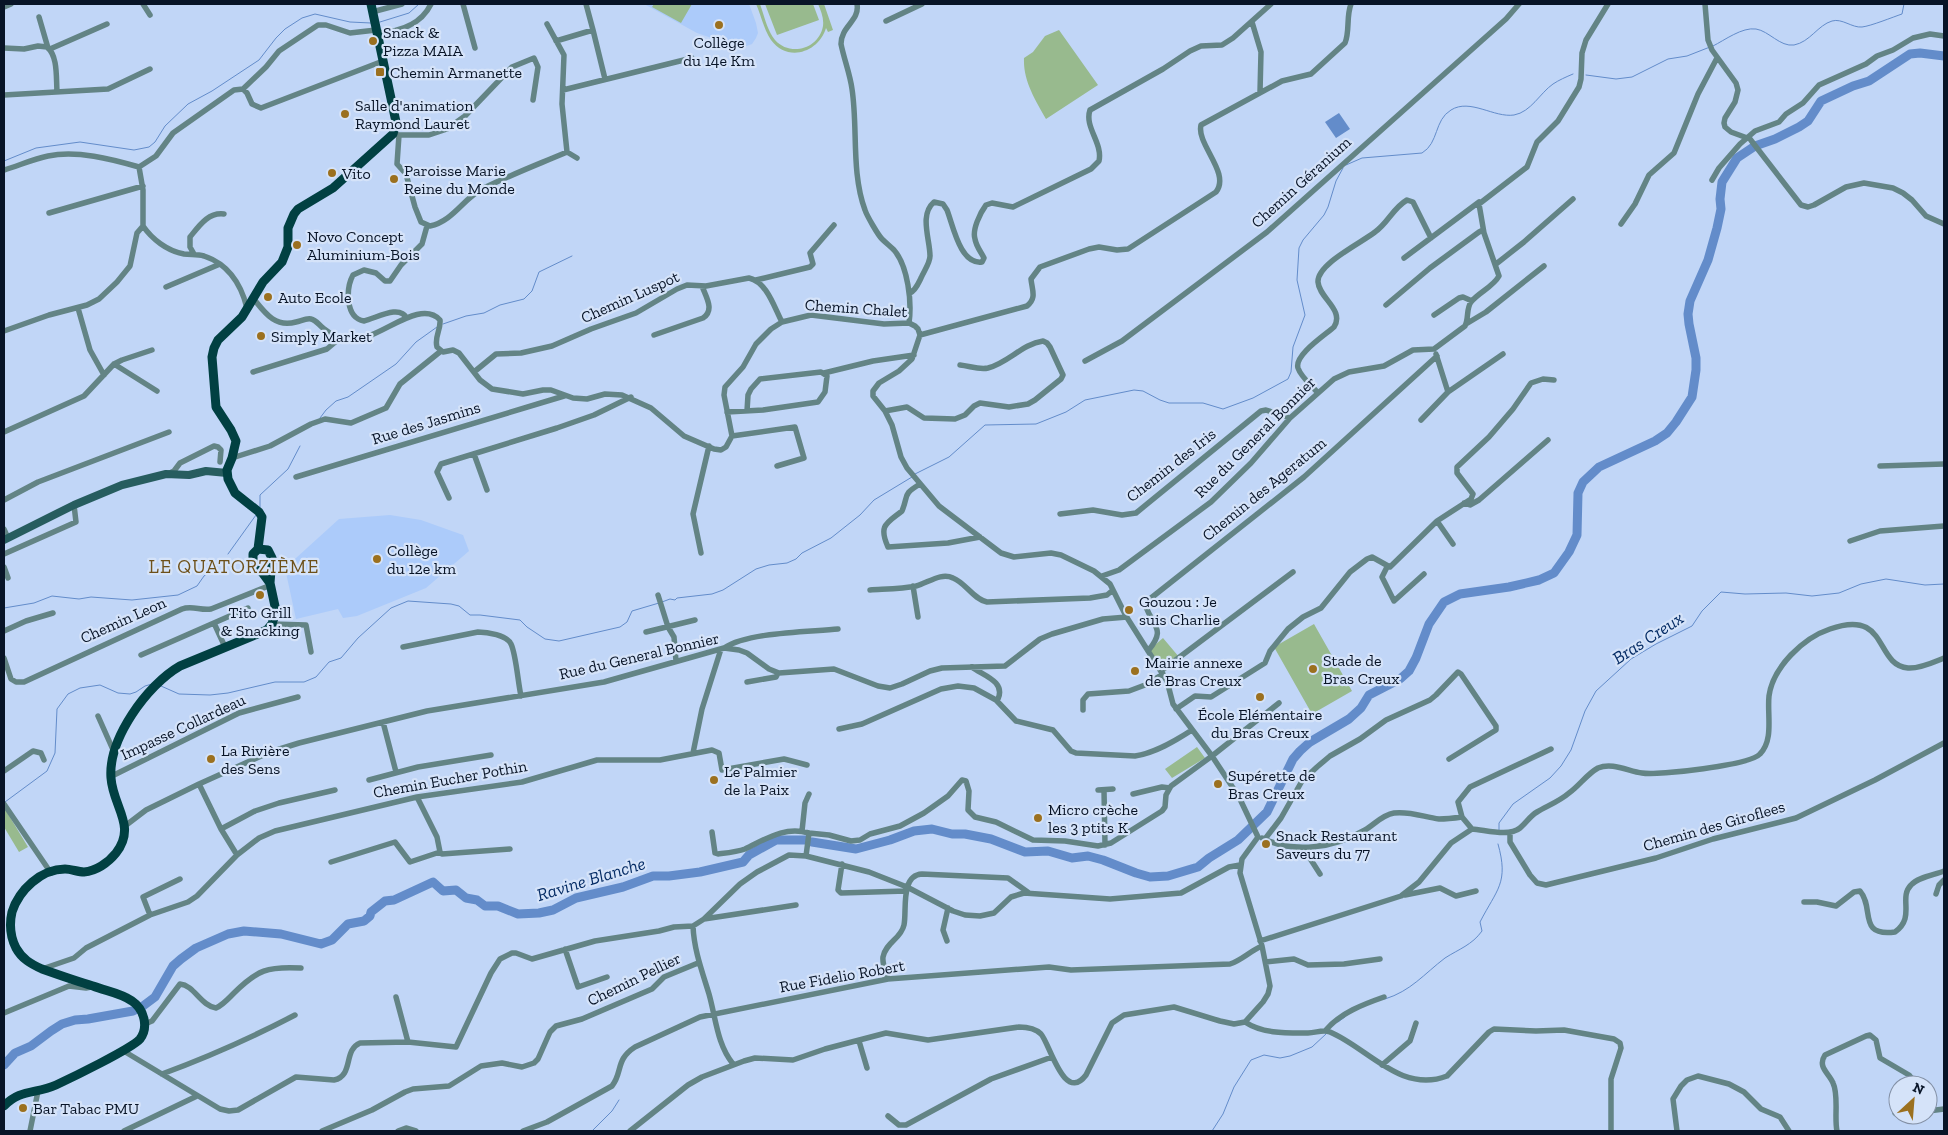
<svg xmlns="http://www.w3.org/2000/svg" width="1948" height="1135" font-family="'Zilla Slab',serif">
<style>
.built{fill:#accbfa}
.green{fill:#98ba8e}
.water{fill:#638cca}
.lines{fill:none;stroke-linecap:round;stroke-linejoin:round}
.stream{stroke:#638cca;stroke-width:1}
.river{stroke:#638cca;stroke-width:9}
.street{stroke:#638485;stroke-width:5.5}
.secondary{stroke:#275d5f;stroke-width:8}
.primary{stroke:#014042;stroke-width:9}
.poi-dot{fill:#9b701f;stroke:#d5e3f9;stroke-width:2}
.labels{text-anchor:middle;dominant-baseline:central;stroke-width:4.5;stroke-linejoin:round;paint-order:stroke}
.poi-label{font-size:16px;fill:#081427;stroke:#d5e3f9;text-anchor:start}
.street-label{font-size:16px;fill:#081427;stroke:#d5e3f9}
.water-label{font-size:18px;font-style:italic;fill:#052c65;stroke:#d5e3f9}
.quarter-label{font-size:19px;letter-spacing:1px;fill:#6d5019;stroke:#d5e3f9}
</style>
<rect width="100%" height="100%" fill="#c1d6f7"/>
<path class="built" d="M644,4H749L756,23L758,33L756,38L752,44L744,47L735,46L697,33Z
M390,515L421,520L463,535L469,551L426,588L357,616L343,618L338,609L296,619L285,568L339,519Z"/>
<path class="green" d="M654,4H692L681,23L652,7Z
M756,4H760C764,15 767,30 775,40C790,57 819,49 823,26C824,18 821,11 818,4H824L833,30L828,32L826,28C819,52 788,63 771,40C764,30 761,15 756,4Z
M765,4H813L819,20L777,35Z
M1059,30L1098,85L1046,119C1035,99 1023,81 1024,58L1033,52L1045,36Z
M1314,624L1352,691L1312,714L1274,647Z
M1163,638L1179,657L1163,669L1149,650Z
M1197,747L1205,758L1172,778L1165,769Z
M5,809L28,847L19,852L4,827Z"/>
<path class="water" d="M1339,113L1350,129L1336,138L1325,122Z"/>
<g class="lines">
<path class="stream" d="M380,22L409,13L419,4
M1713,46C1725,40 1742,27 1756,29C1769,31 1780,47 1794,45C1810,42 1818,25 1832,21C1842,18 1852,28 1862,27C1871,26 1893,17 1902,14L1904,4
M1586,75L1616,79L1632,77L1668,59L1687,56L1710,47
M4,161L36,148L80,142L134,150L149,147L155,142L165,126L188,104L212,91L259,60L276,38L285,29L302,18L315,14L350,22L371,23
M1346,165L1362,158L1422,153C1439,143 1434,120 1451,110C1470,98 1494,118 1514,115C1531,112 1540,93 1553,84C1559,80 1566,77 1573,74
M443,324L466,316L484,313L500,305L524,299L532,291L539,272L572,256
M320,418L326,410L336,401L348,397L396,364L416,342L437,327
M915,474L949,457L985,425L1036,424L1066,412L1085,400L1134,390L1143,391L1160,400L1169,403H1203L1223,409L1253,398L1288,379L1291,372L1293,347L1305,315L1297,280L1299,248L1303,240L1324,215L1328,207L1336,181L1343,168
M260,507V495L288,469L300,446
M228,554L256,515
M662,602L670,599L675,600L677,598L712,594L723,590L756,569L769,565L787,563L796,559L802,553L831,538L860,515L874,500L912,477
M4,608L34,603L52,596L79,599L91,597L132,600L178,595L197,586L204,576L220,564
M161,686L179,694L210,695L228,693L275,682H304L316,677L329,662L341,658L358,638L391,608L408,601L451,604L459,606L470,615H480L520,620L527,627L545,639L559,641L620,627L627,622L632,611L659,603
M5,802L47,771L55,753L57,709L68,694L80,688L100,685L118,693L130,694L136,692L145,686L152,684
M1499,830V823L1513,804L1550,778L1561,766L1571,750L1585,711L1596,691L1631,659L1656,644L1692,626L1702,611L1721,592L1745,594L1786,593L1812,596L1839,593L1861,584L1886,579L1925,585L1944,584
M1385,999C1411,991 1424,974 1445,958C1459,949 1472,945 1482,931L1480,922C1497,889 1509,883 1498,844
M1338,1022L1345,1017
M592,1131L612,1111L619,1100
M1212,1131L1223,1114L1234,1087L1251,1060L1264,1055L1280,1058L1290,1056L1312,1047L1326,1034"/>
<path class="river" d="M812,842L856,849L890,840L914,831L932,829L952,834H965L991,839L1025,852L1048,851L1072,858L1088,856L1103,860L1136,873L1150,877L1168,876L1198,867L1209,858L1238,840L1267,812L1293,759L1300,751L1310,742L1349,719L1361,708L1369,695L1400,679L1409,671L1416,658L1429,624L1444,602L1460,594L1509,587L1539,580L1554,573L1569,552L1577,535L1578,493L1583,482L1599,467L1655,441L1667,433L1676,422L1692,397L1696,370V358L1689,324L1688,314L1690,301L1708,260L1717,228L1721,209L1720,199L1722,182L1737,158L1755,146L1775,139L1799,127L1808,121L1821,101L1853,86L1869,81L1910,54L1920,53L1944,56
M4,1065L15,1053L31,1046L51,1031L62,1024L75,1020L88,1019L133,1011L143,1006L155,997L173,966L181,959L196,948L228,934L244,931L281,934L321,944L332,940L348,924L364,921L370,916L371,912L385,901L394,900L433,882L443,891L456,890L466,898L477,900L485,906H498L518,914L539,913L553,910L576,898L623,887L653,876H669L700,872L743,862L749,855L776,840H805"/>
<path class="street" d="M143,4L150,15
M463,4L475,48
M857,4C860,21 841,26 841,44C844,59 850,74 852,89C858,128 851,172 865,210C867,216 878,235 882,239C886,243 890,246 894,250C908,266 912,302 909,323
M1705,4L1708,40L1712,50L1736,83L1738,90L1735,102L1725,118L1724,123L1725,127L1731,132L1750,139L1801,205L1808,207L1814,205L1846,187L1864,183L1893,188L1903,193L1912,200L1926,216L1944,224
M4,7L11,4
M372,12L402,4
M39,17L48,48
M886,21L922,4
M1252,22L1261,52L1260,92
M547,24L564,55L562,104L567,152L577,158
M593,30L605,79
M377,33C398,32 421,25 431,4
M556,41L593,30L586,4
M4,48L24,49L38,46L47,47C58,56 56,77 57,91
M50,49L107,24
M243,89L266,67L279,51L318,25H326L350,33L376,30
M563,90L692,58
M4,95L108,89L150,69
M393,134L399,135L397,164L406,174L415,207L421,222L430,226C453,221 463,199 482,189C510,175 539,164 567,152
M399,135H429L447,129L465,116L512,67L534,58L538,67L533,100
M4,170C18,166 33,159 48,156C77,150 111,159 139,167L156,156L173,133L234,90L243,89L247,93L252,104L261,108L383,61
M1712,180L1719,168L1740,144L1755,131L1779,122L1786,114L1803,103L1819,85L1866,64L1877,56L1893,50L1913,38L1930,34L1944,36
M49,213L143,186
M1621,224L1635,204L1649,175L1674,153L1698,94L1717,58
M143,226C152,239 167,251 184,254C191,255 197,254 204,256C228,264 241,284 247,308
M194,254L190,247V237C199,226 208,212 224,214
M1404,258L1479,202
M1496,264L1524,242L1573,199
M756,280L810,267L813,264L810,253L834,225
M166,287L220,264
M910,293C916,290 918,284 921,278C924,271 930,263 930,256C930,239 919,215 934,202L943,204L947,210C953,225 960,265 982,262L984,258C981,252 976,246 975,239C972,230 980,213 986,205L992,203L1013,207L1091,169L1099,161C1103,143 1084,127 1090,110L1163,69L1190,51L1201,46L1222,45L1233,38L1271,4
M253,298C265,313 275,328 296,322C301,321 306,318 311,319C316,320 319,325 323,328C332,336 343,339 355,339C380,339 420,298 440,320C441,330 434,337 437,347L443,352L453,350L459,353L480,380L492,389L523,394L543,390H551L573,398L587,399L605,394L622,395L651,408L684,436L714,449L721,450L726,447L732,436L724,395L725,387L743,367L756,344L771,329L782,322L811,315L884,324L909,323L915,326L918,329L920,335L912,359L899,371L879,383L873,391V396L885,411L892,425L901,457L907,468L939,506L1001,553L1014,557L1051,553L1061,555L1094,571L1110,584L1126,616L1167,681L1173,704L1212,756L1239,797L1258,837
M1386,305L1430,268L1479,232L1483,230
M78,308L90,350L104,375
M1434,315L1459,298L1463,297L1472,301
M407,318C399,304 377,318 364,321C345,318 346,288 353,275L364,270L376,273L385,281H390L401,265L422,244L427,226
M1466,324L1486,312L1544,266
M4,331L49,315L87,305L99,299L117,282L130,266L137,233L143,226V190L139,167
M654,335L703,318C715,310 706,297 702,286
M920,335L1027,306C1037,298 1032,290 1031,279L1040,267L1089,249L1099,247L1117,250L1128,249L1216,192C1231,173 1196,144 1201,125L1282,81L1311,74L1345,43C1350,31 1346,17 1351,4
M1085,361L1122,341L1267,232L1506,19L1519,4
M114,364L157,391
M253,372L327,349L340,338
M474,372L496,354L521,353L552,346L591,329L636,313L677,289L687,285L706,286L749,278C767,282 774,307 782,322
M824,373L873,361L914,355
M1448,392L1503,354
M1318,393C1312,386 1301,377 1298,368C1294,355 1325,335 1334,327C1345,310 1319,298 1318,282C1317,264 1361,243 1375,232C1388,223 1393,208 1407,200L1413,202L1431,238
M885,411L907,407L924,418L955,419L965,415L974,406L980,403L1009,407L1028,404L1035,400L1061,379L1063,375L1050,347L1047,343L1043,341C1022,344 1008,363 988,368C979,370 970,366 960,365
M727,412L763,410L818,402L825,392L827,376L821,372L760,379L751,389L748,395L747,411
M1421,420L1448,392L1436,354
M4,432L84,396L114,364L122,360L152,350
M732,436L795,427L804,458L777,466
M474,454L487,490
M232,458L270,446L311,424L325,419L351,423L386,408L400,384L441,351
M1880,466L1944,464
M168,474L174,471L180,463L214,446L218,447L221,450L220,462
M296,477L564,396
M920,484C902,495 909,494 902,511C887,523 878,525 888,547L948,543L980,537
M449,498L437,472L441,464L557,428L594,415L631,397
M4,500L38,482L169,432
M1464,503L1470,505L1479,500L1548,440
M1060,514L1093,510L1122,515L1136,513L1261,411L1266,410L1290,418
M1437,521L1453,544
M4,529L8,538
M1850,541L1880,531L1944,526
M701,553L693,514L709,446
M4,554L76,522L74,505
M4,567L8,578
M1387,567L1382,577L1394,601L1424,574
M1102,576L1119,570L1211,502L1251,463L1290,418L1334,379L1349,372L1384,366L1413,350L1434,349L1465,326C1469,318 1466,309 1471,302C1479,292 1493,287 1499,276L1484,233L1479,204L1527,167L1537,142L1558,121L1579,87L1581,79L1582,53L1586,40L1608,4
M913,586L918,617
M870,590C885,589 902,589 916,586C928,583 941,572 953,578C966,583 973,599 987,602L1090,598L1107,595L1113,590
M658,595L668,627L674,637L676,661
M214,623L225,647
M272,624L306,625L311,652
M4,631L26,621L53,613
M646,632L695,620
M403,647L478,632C487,632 507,635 511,644C516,654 518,683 521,696
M724,648C748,632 808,632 838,629
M1148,651C1166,629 1154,628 1146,607L1151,598L1304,477L1437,356
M141,655L248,608
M4,658L11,679L16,682H24L182,609C192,605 201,611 211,609L271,585
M1161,671L1293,572
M747,682L776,677L778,673
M996,700L1016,721L1053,730L1071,751L1076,753L1135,756C1155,753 1175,741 1192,730
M1176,709L1195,696L1211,697L1265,663L1270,651L1288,629L1303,617L1321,608L1350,572L1367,559L1372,557L1390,567L1437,521L1471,499L1473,494L1457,473V467L1489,437L1513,409L1531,383L1543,379L1554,380
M1083,710V700L1088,694L1129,691L1145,685L1163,674
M98,716L114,752
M383,722L396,772
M839,729L862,724L941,689L958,686L974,688L996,700L998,699C1006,681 982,675 972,667
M693,753L702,709L721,649
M4,771L33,751L41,753L44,760
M110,777L239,713L298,697
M369,780L418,767L491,755
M199,784L221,829L237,855
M1098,790L1113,789
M1104,790L1105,845
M1133,794L1162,787L1170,788
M417,797L437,837L440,852L442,854L510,849
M4,804L51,873
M1462,817L1458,802L1470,787L1551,749
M125,826L146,810L199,784L270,752L299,743L427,711L604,682L724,648L739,650L747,653L769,669L779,673L834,669L878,686L890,688L902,684L930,671L942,668L1005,666L1040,639L1052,634L1103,619L1127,617
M221,829L255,811L279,803L335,790
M1472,829C1486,830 1509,837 1520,828C1526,823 1530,816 1537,812C1547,806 1560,801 1569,793C1579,786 1587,774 1598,768C1612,762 1628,771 1642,773C1658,776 1750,765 1760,754C1774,740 1767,715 1769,696C1773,667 1803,638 1830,629C1889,608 1874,665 1908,668C1919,669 1934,662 1944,658
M802,831L805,803L809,794
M712,832L715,853L718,854C726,853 737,852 745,849C766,839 784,826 809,833
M1510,832V842L1530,875L1537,883L1546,885L1656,858L1713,839L1796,818L1875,780L1944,743
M1262,838C1294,854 1334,848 1365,830C1375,824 1382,815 1394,813C1410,811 1424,817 1439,819C1447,819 1455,818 1462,817L1472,829
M1265,839L1281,818L1302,781L1317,767L1330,756L1360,739L1386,720L1430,700L1436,695L1458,672L1461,674L1496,726V730L1449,759
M1304,849L1320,874
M806,856L809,833L829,835L851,841L860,840L870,834L900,826L924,813L948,796L962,780L966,781L969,791L968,810L975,817L996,822L1033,840L1065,841L1098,846L1111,843L1162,811L1165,807L1166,795L1171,786L1212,756L1279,703
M331,862L395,842L410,862L440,852
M842,864L838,890L841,893L906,891
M1936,894L1939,885L1944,880
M1405,895L1440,888L1456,896L1476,891
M1804,902H1817L1836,906L1854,892L1860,891C1875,908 1857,937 1895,932C1916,917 1898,898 1911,885C1918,877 1934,875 1944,871
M150,915L143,897L180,879
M704,919L796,905
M693,926C694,950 702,971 709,994C716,1019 717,1044 733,1064
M947,941L943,930L948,908
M1260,941L1401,896L1419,882L1451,843L1472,829
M565,949L578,987L607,977
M1266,962L1294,959L1308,965L1344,964L1380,959
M42,969L74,958L86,948L150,915L188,902L197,896L237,855L259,838L275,831L417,797L522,782L597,760H660L712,750L719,753L722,770L784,759L807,765
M888,979C886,972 882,964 883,957C886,942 901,939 904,925C907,911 900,875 922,874L1008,878L1029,893
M396,997L408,1042
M4,1013L69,986L86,988L91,987
M1245,1022C1263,1034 1287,1033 1308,1033C1316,1033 1323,1029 1330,1032C1368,1048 1401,1094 1447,1076L1489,1032L1494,1029L1536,1031L1564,1030L1614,1039L1620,1043L1621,1048L1611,1079V1131
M145,1024L152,1021L180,984C194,985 201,1006 216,1008C223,1005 228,999 234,993C257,970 268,966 301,968
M1326,1030C1340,1013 1364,1004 1384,997
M859,1041L867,1068
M122,1050L220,1109L229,1111L238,1110L296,1077L334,1080C354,1076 343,1050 360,1043L408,1042L456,1047L491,973L500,959L512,953H516L532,959L595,941L659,931L674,927L693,926L704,919L740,884L757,872L789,855L806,856L869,872L907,887L953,911L965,915L980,916L994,913L1011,897L1024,893L1110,899L1181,893L1229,867L1240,865
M1382,1065L1410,1041L1416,1023
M162,1074C208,1057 251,1038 295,1015
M1898,1102L1894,1106L1895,1113L1899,1116L1907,1115
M1928,1111L1944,1109
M888,1116L899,1125H906L991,1079L1052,1057
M30,1131L38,1091
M124,1131L197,1096
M322,1131L372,1110L405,1092L413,1089L449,1086L481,1066L502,1063L522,1067L534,1063L538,1059L550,1032L556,1026L582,1019L652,989L664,977L698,963
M398,1131L406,1128L416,1131
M523,1131L547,1122L612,1086C623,1072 615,1060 635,1047L700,1017L888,979L1049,967L1071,970L1230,964C1242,960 1250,951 1262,946
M630,1131L688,1085L702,1077L744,1061L755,1058L793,1060L825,1049L886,1033L928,1040L1019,1027C1027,1027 1035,1028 1041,1034C1050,1044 1064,1104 1086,1075L1112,1023L1124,1015L1174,1007L1220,1021L1234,1024L1245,1022L1263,1002L1268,994L1270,986L1262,946L1240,873L1242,859L1258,837
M1677,1131L1673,1099L1681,1086L1687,1080L1698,1076L1729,1084L1744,1092L1761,1109L1780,1117L1789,1131
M1837,1131C1834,1118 1839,1095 1833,1083C1829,1073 1817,1067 1825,1055L1866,1036L1870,1035L1876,1040L1880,1058L1909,1075L1912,1079L1911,1085"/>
<path class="secondary" d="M4,540L74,505L122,485L166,474L189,475L206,471L227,473"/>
<path class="primary" d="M258,549L262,517L259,512L235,493L228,479L227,470L232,458L236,441L231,430L216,407L212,357L214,348L218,340L242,317L263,282L282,262L288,247V228L294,214L298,209L333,188L393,134L396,122L371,4
M4,1106C20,1089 36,1094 56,1085C71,1078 131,1049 140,1039C149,1027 144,1009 132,1001C121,993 106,991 93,986C76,981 59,975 42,969C31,964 22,959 16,948C10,936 9,925 12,912C19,890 41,869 65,869C71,869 78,872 84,872C96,871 108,863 116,853C137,826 113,807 111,778C108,739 147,685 180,666L267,630L272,624L276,611L270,583L272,558L268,550L258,549L253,554V560L270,583"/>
</g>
<g class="poi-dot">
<circle cx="719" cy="25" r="5"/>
<circle cx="373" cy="41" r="5"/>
<rect x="375" y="67" width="10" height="10" rx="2.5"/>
<circle cx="345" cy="114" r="5"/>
<circle cx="332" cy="173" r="5"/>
<circle cx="394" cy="179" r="5"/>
<circle cx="297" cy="245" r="5"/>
<circle cx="268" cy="297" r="5"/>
<circle cx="261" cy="336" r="5"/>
<circle cx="377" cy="559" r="5"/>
<circle cx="260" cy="595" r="5"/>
<circle cx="1129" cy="610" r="5"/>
<circle cx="1313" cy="669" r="5"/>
<circle cx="1135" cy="671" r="5"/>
<circle cx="1260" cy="697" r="5"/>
<circle cx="211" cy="759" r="5"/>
<circle cx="714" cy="780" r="5"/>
<circle cx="1218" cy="784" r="5"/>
<circle cx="1038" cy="818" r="5"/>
<circle cx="1266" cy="844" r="5"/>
<circle cx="23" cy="1108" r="5"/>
</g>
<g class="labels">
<g class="poi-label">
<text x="383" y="32">Snack &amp;<tspan x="383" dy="18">Pizza MAIA</tspan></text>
<text x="719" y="42" text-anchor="middle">Collège<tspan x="719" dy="18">du 14e Km</tspan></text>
<text x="390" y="72">Chemin Armanette</text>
<text x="355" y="105">Salle d'animation<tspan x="355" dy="18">Raymond Lauret</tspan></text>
<text x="404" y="170">Paroisse Marie<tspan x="404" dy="18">Reine du Monde</tspan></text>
<text x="342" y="173">Vito</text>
<text x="307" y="236">Novo Concept<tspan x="307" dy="18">Aluminium-Bois</tspan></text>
<text x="278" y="297">Auto Ecole</text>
<text x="271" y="336">Simply Market</text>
<text x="387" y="550">Collège<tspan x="387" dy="18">du 12e km</tspan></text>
<text x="1139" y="601">Gouzou : Je<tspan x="1139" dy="18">suis Charlie</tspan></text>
<text x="260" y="612" text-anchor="middle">Tito Grill<tspan x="260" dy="18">&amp; Snacking</tspan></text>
<text x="1323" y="660">Stade de<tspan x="1323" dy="18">Bras Creux</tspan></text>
<text x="1145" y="662">Mairie annexe<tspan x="1145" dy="18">de Bras Creux</tspan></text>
<text x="1260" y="714" text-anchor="middle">École Elémentaire<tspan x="1260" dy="18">du Bras Creux</tspan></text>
<text x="221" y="750">La Rivière<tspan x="221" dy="18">des Sens</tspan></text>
<text x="724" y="771">Le Palmier<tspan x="724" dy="18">de la Paix</tspan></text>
<text x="1228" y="775">Supérette de<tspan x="1228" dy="18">Bras Creux</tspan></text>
<text x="1048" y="809">Micro crèche<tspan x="1048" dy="18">les 3 ptits K</tspan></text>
<text x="1276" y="835">Snack Restaurant<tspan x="1276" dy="18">Saveurs du 77</tspan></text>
<text x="33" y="1108">Bar Tabac PMU</text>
</g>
<g class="street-label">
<text transform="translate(1301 182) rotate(-42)">Chemin Géranium</text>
<text transform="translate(630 297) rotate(-24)">Chemin Luspot</text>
<text transform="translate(856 308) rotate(4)">Chemin Chalet</text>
<text transform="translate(426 423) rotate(-17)">Rue des Jasmins</text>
<text transform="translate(1255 437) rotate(-45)">Rue du General Bonnier</text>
<text transform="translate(1171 465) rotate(-38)">Chemin des Iris</text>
<text transform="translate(1264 489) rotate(-39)">Chemin des Ageratum</text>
<text transform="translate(123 620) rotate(-24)">Chemin Leon</text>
<text transform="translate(639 656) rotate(-13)">Rue du General Bonnier</text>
<text transform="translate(183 727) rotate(-25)">Impasse Collardeau</text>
<text transform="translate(450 779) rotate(-10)">Chemin Eucher Pothin</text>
<text transform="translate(1714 826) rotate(-16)">Chemin des Giroflees</text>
<text transform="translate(842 976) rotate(-10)">Rue Fidelio Robert</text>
<text transform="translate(634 979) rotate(-26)">Chemin Pellier</text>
</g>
<g class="water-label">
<text transform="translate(1648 638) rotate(-33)">Bras Creux</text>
<text transform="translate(591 879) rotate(-17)">Ravine Blanche</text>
</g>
<g class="quarter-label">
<text x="234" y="566">LE QUATORZIÈME</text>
</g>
</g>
<rect width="1948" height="1135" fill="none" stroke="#081427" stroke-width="10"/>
<g transform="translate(1913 1100) rotate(26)"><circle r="24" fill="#d5e3f9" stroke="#8390a5"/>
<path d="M0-4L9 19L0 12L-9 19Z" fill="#9b701f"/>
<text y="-8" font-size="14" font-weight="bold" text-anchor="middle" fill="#081427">N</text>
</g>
</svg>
